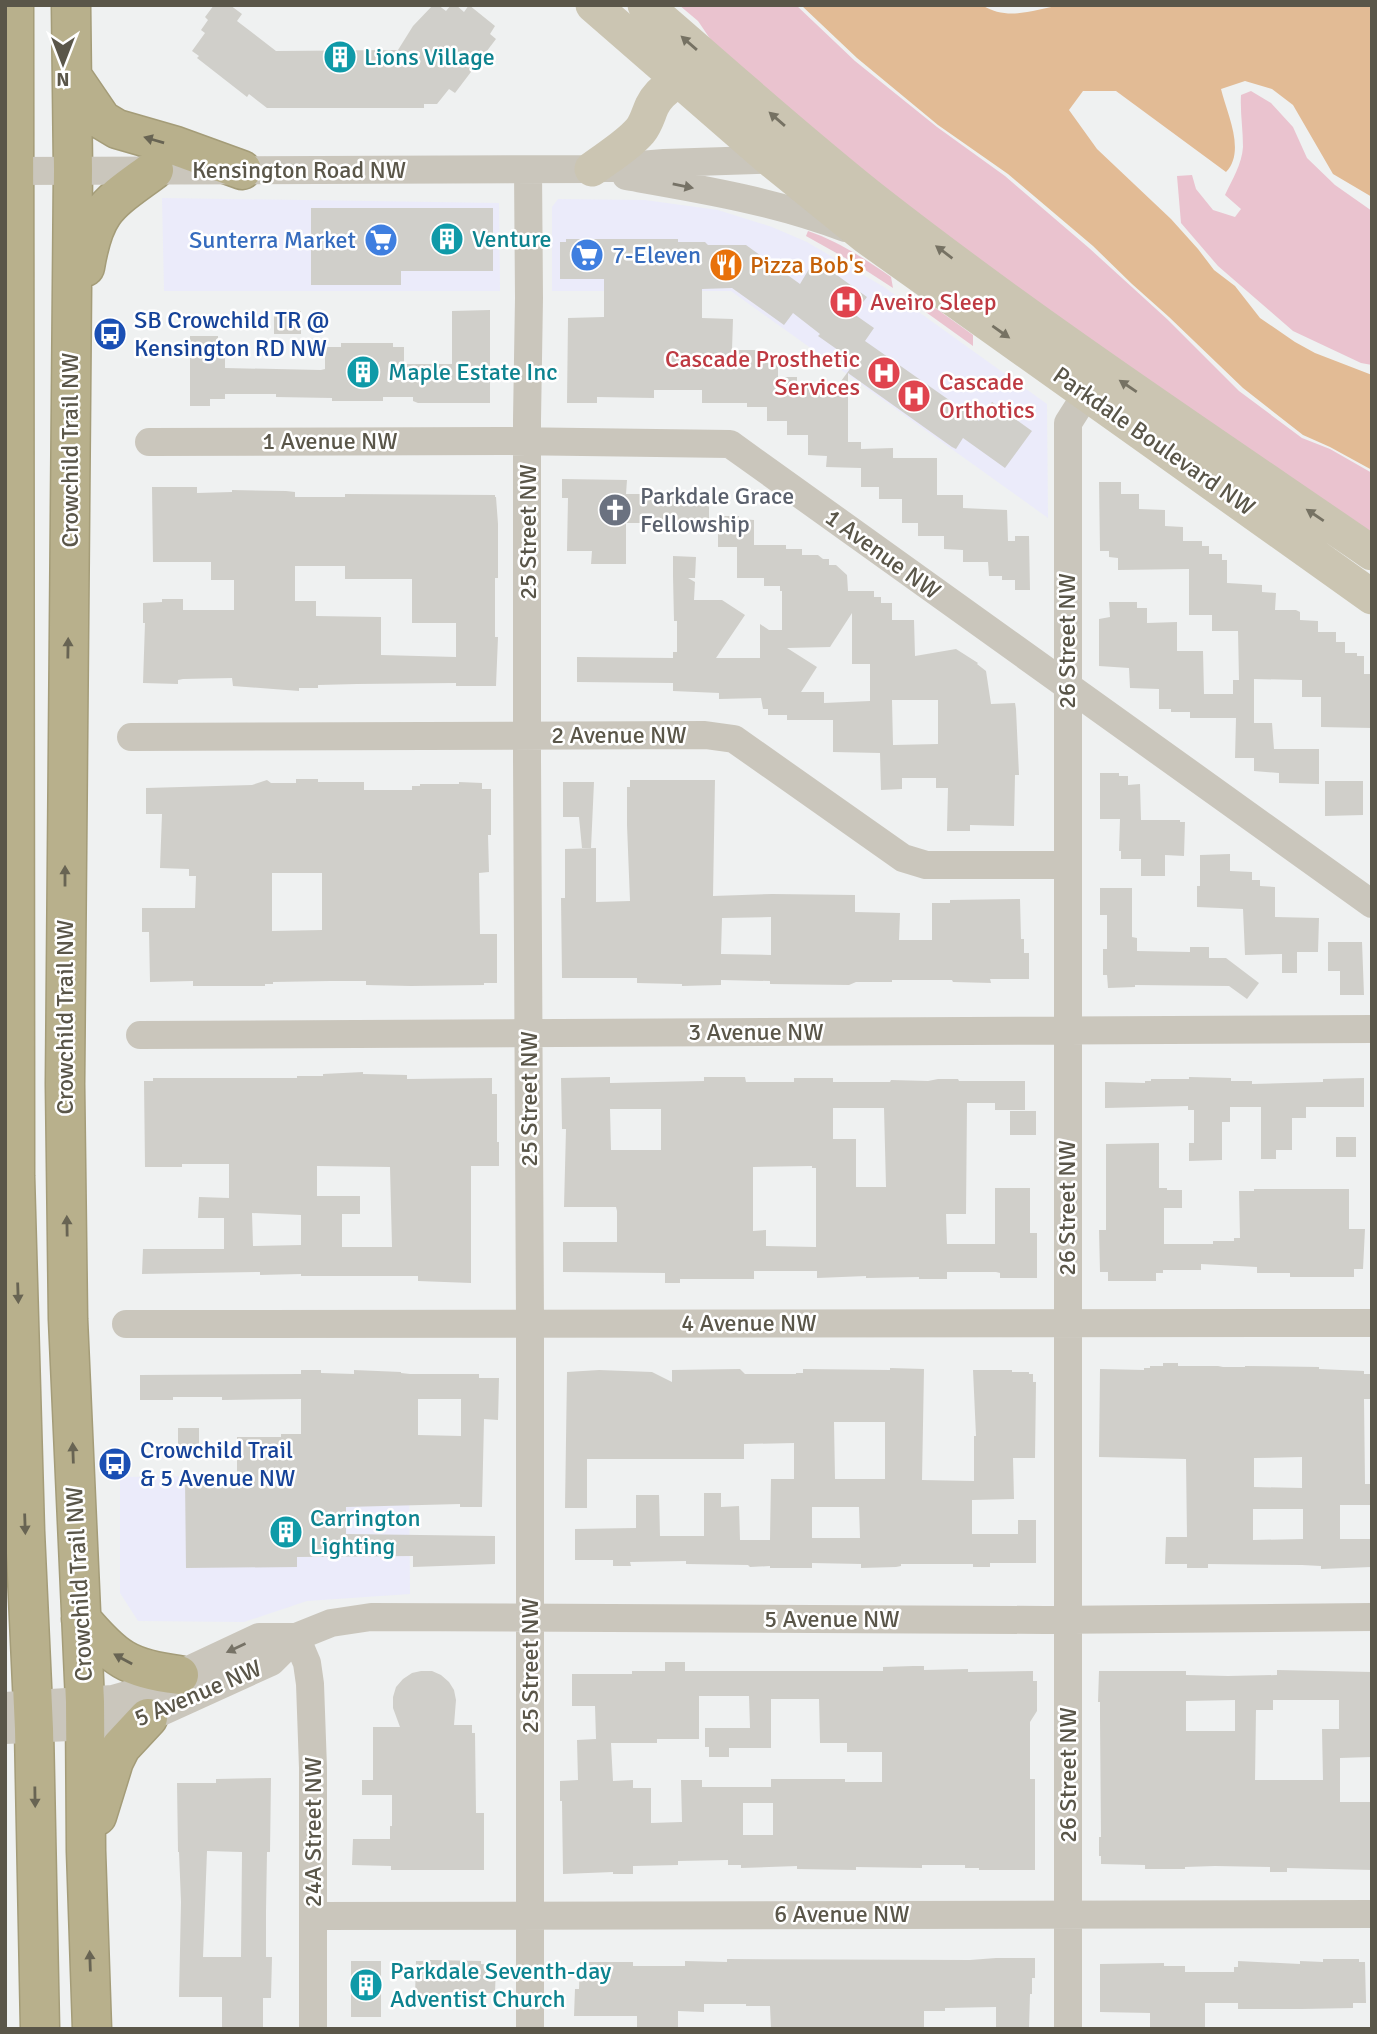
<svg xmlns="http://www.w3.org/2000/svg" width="1377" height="2034" font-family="Signika,sans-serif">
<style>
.commercial{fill:#ebebfa}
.green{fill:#eac3cf}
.water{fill:#e2bb95}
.building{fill:#d0cfca;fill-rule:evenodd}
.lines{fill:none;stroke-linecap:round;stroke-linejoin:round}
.highway-casing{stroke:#a49c78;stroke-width:41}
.minor{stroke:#cac6bc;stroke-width:28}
.major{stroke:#cbc5b2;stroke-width:35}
.highway{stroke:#b8b08c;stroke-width:38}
.oneway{fill:#767263}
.oneway2{fill:#686453}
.oneway3{fill:#767266}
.labels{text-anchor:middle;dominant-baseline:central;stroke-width:5;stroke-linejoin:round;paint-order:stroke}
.culture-label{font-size:24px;fill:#0d838f;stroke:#fff;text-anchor:start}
.street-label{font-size:24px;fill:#5a5649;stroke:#fff}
.shop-label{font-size:24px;fill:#366cbe;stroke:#fff;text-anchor:end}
.food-label{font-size:24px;fill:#c56008;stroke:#fff;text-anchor:start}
.health-label{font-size:24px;fill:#be3a42;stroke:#fff;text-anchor:start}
.transit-label{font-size:24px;fill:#164399;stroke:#fff;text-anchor:start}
.worship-label{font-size:24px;fill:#5b616d;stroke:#fff;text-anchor:start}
</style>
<rect width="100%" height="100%" fill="#eff1f1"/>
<path class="commercial" d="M162,198L499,203L500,291H164Z
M558,199L645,200L718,210L772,227L807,242L884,287L1047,404L1048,518L731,291H552V207Z
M409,1474L410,1594L307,1601L244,1622L138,1621L120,1593V1477Z"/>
<path class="green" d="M679,5H796L855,61L937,127L1005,176L1089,248L1167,319L1239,391L1302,438L1330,449L1372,473V536L1017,288L855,168L715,46L698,21Z
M1251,91L1271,103L1293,127L1307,158L1335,185L1372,211V365L1361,363L1293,331L1218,266L1181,223L1177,176L1192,175L1196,189L1213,210L1235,217L1241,209L1225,195C1232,180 1242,164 1243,147C1243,129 1240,112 1241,95Z
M808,231C838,241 865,259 891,277L893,288L856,264L806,236Z
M927,302L973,335V346L916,305Z"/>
<path class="water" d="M801,5H982C1009,22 1034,9 1062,5H1372V197L1333,174L1293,105L1272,89L1245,81L1221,89C1227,114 1246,151 1226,172L1116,91H1083L1069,110L1097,149L1171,219L1198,249L1214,270L1235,286L1260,318L1295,342L1315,353L1372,375V470L1330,447L1303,435L1243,388L1169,317L1132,284L1093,246L1008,174L938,125L857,58Z"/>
<path class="building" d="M214,5H230L242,14L237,21L276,51L398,50L413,26L433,5H438L446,11L451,5H456L464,12L469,5L495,26L490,34L496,39L455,93L449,89L437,104H424V108H267L249,94L247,97L197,58L199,56L192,51L205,33L201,30L208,20L205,17Z
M311,208H493V271H401V285H311Z
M566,239H678V242H705L708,245H746L800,284L812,264L819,262L867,297L854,314L874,328L865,341L979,421L992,402L1032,431L1005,468L963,438L956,449L952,447L848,373V442H861V449L893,448V458H937V495H963V508L1007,510L1008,541H1015V536H1029L1030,590H1015V580H1002V576H989L988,562H963V550L944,549V536H918V523H902V499H879V487H861V468L826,467L827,456L808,455V435H787V421H767V407H747V403H702V390H654V398L597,397V403H567L568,318L604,317V279H560V242H566ZM732,288L784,325L793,313L820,334L818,336L855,362L836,388H797V377H778V363H758V350H732L733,319L702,318V289Z
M490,310V403H418L413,401V397H383V401H332V398L276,397V394H225V399H210V406H190V336H218V344H225V368L321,370L325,369V347H341V343H393V347H404V364H452V311Z
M274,311H301V334H274Z
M562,479L627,480L626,494H709V523H626V564H591L592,551H567L568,498H562Z
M1099,482H1121V494H1139V509L1165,510V526L1183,527V541H1202V546H1209V554H1222V560H1227V583L1262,585V592L1276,593L1275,610H1296L1300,612V620L1318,621V632H1336V642H1345V653H1357V656H1364V674H1372V728L1321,727V697H1302V680L1254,679V723H1272L1274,749H1319V784L1279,783V773L1254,771V758H1235L1236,718H1190V712H1171V709H1159V689L1130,688L1129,668L1099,666V619L1110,617L1109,602H1137V608H1147V623L1177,622V651H1203L1204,694H1233V680H1239L1238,631H1212V615H1189V569L1118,570V558L1109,557V551H1100Z
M152,487H197V493L232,492V490L286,491L295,492V497H345V494L495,495V497H496L498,524V578H495V637H498L496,686H456V683L357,684L318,685V688H299V691L233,686L232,678L183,679L178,680V684L143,683L145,623H143V603L162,602V599H183V610H234V580H211V562H153ZM295,566H345V579H412V623H456V657L381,655V617L316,616V601H295Z
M718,516H739V519L754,520V545H786V549H802V555H818L823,559H829V565H836L847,575L848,591H874V597H881V603H892V620H914L915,656L956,649L978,663L977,664L986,671L991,704L1015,703L1016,709L1019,775H1015L1014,826L970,825V831H947L948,788H936V778H902V789L881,790L880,753L833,752V720H787V715H768V709H763L761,698L719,699V693L673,691V683L577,682V657L673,658V652H677V621H674L673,576V556L696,557L695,578H688L695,582L694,600H722L745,615L716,658H760V624L769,630H782V591H780V586H764V578H737V547H718ZM852,613V664H870V701L824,703V692H801L817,667L787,648L830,647ZM892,700H938V744L893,745Z
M1100,773H1119V776H1128V785L1140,784L1141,820H1180V822H1185L1184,856L1165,855V876H1141V859H1121V851H1119L1120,819H1100Z
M296,779H318V782H364V790H412V786H420V784H459V782L482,783V789H491V835H488L489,872L479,873L480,934H497V983H484V985L411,986L366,985V981H330L273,982V984H265V986H193V981L150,982L149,932H142V908H195L196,876H189V869L160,868L162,814H146V788L252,785L267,780L271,783H296ZM272,873H322V930L272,931Z
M630,780H715L713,896L772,894L855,895V912L900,913L899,940H932V903H950V900L1020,899L1021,939H1024V953H1029V979H990L991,983L953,982L952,980H892V982H856L849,985L770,984V981L721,980V985L682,986V984L637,983V978H562L561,898H565V849L596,848V902L630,901L627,825V787H630ZM771,917V955L721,954L722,918Z
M1325,781H1363V815L1325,816Z
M563,782H594L591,848H582L579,817H563Z
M1230,854V871L1252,872V880H1260V886L1275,887V917L1319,918L1318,952H1297V973H1282V954L1245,955L1243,909L1197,907V886H1200V855Z
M1100,888H1132V937L1137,938V951L1190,952V947H1209V958H1226L1259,983L1247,999L1229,986L1135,985V987L1108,988L1107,975H1103V949H1107V915H1100Z
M1328,942H1362L1364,995H1340V971H1328Z
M363,1072V1074L407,1075V1079L492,1078V1094H497V1142H499V1166H471V1283L418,1281V1276H301V1274L260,1275V1272L142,1274L143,1249H224V1218H198L199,1197L229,1198V1164H182V1167H145L144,1081H153V1078H297V1076H323V1074ZM317,1166L390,1167L392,1247H342V1214H360V1196H317ZM252,1213L301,1215V1245L253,1246Z
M610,1077V1083L704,1081V1077H745L746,1082H794V1078H833V1082H890L891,1080L928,1081L938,1079H958L959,1081H1025V1110H995V1103H967L966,1214H946L947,1244H995V1188H1030V1233H1037V1278H1000V1273L996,1272H947V1279H919V1277L866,1278V1276L817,1278V1271H754V1279H680V1283H665V1273L563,1272V1242H617V1211L616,1207H564L566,1129H562L561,1078ZM833,1108H884L886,1187H856V1139H833ZM610,1109H661V1150H611ZM812,1166V1168H816V1247L766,1246V1230L753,1231V1167Z
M1189,1077L1231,1078V1081H1252V1084L1323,1082V1079L1364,1078V1107H1306V1118H1292V1150H1276V1159H1261V1107H1230V1122H1222V1160L1189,1161V1143H1194V1110H1188V1106L1105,1108V1082L1145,1083V1081H1151V1079H1189Z
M1010,1111H1036V1135H1010Z
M1336,1137H1356V1157H1336Z
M1159,1143V1188H1167V1190H1182V1208H1164V1244H1213V1241H1234V1238H1240L1239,1191H1254V1189H1349V1229H1365L1363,1269H1354V1277H1290V1273H1257V1267L1201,1264V1270H1163V1273H1156V1281H1108V1272H1100L1099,1230H1106V1144Z
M1163,1363H1178V1366H1218L1223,1367H1245V1366L1319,1367V1369L1364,1371V1374H1372V1399H1364L1365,1484H1372V1505H1340V1539H1372L1371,1567L1321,1569V1566L1302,1565L1208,1564V1568H1187V1564H1165L1166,1537H1187L1186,1459L1099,1457L1100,1369L1144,1370V1368H1150V1366H1163ZM1302,1457V1488L1254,1487V1458ZM1253,1509H1303V1539L1253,1540Z
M890,1368L924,1369L922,1480L974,1481V1436H976L973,1370H1012V1372H1029V1374H1033V1382H1036L1035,1458H1013L1014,1499L972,1500V1534H1018V1520H1036V1563H990V1567H973V1564H901V1566L896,1567L861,1568V1564L812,1563V1568H770V1566L750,1567L748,1565L686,1564V1561L630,1562L631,1566H613V1560H575V1529L636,1528V1495H659L660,1536H704V1493H721V1507L739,1506L740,1540H770L771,1479H794V1443L744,1444V1459H587V1508H565L567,1372L599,1370L652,1372L672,1382V1370L740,1369L745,1374H796V1373H803V1369L890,1370ZM834,1422H885V1479H835ZM812,1507H859L860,1538H812Z
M301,1370H321V1373L354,1374V1370L401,1372V1373L410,1374H479V1378H499L498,1420L484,1419L482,1507H460V1504L346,1507V1534L495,1536V1564L413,1567V1556L297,1557V1567L186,1568L185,1479H237V1437H281V1434H301V1399L222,1400V1397H173V1400H140V1375L301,1374ZM418,1399H461V1436L418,1435Z
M178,1428H199V1455L178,1454Z
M665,1662H685V1671H883V1667L913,1666H924V1670L968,1669V1672L1033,1671V1681H1037V1711L1030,1722V1779H1035V1870H979V1868H965V1865H922V1868L856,1867V1870L797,1869V1866L741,1868V1865H728V1860L678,1861V1865L633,1866V1874H613V1872L563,1874L562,1801H560V1781L578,1780L577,1740L596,1739L595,1706H572V1674H632V1671H665ZM699,1696H749L750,1728H705V1747H709V1757H729V1748H771V1699H819L820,1743H847V1752H882V1782H845V1779H771V1787H702V1780H681L682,1822L651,1823V1788H633V1780L613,1781L611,1743H657V1739H699ZM743,1803H773V1835H743Z
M1277,1670L1372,1672V1757L1340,1758V1802H1372V1870L1287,1868V1872H1270V1867L1215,1866L1185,1867V1869H1145V1865L1101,1864V1856H1099V1837H1101L1100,1719V1702H1098L1099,1671H1186V1675L1228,1676L1277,1675ZM1235,1700V1731H1186V1701ZM1273,1700H1339V1729H1322L1323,1780H1255L1256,1710H1273Z
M421,1671H432L441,1675L449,1682L454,1690L456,1700L454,1725H472V1733H475L476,1813H484V1870H391V1866L352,1865L353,1839H390V1826H392V1795H362V1780H373V1727H400L393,1708V1697L396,1687L403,1679L412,1673Z
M271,1778L270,1852H267L266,1911V1957H272L271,1998H263V2029H222V1997H179L181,1902L179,1852H178L177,1783H216V1779ZM207,1851L242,1852L241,1957H203Z
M996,1958H1035V1978H1032V1994H1030L1029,2029H996V2007L945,2008V2011H924V2029H771L770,2006H746V2004H704V2012L678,2011V2029H637V2016H574L575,1989H579L580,1962H633V1966H685V1961L727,1962V1959L970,1960Z
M1323,1959H1359V1962H1365L1366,2003H1353V2008L1302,2009H1238V2003H1205V2029H1150V2013L1100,2012V1964L1164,1963V1966H1185V1972H1234V1967H1238V1961L1300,1964V1961L1323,1962Z
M430,1960L481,1961V1964L496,1965L495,1993L448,1992V1997H415L416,1961H430Z
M351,1961H381V2017H351Z"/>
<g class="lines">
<defs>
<path id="highway" d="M14,5L15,1176L25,1531L34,1729L40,2029
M71,5L73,170L65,1084L68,1319L85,1702L86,1851L92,2029
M72,76L102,120L117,129L176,146L242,170
M85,267C95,208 108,204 154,170
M81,1619C114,1658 128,1669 179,1675
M97,1816L114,1761L121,1747L148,1718"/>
</defs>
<use href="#highway" class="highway-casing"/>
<path class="minor" d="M528,170L529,298L527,420V759L530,1323V2029
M5,171L592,169L664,163L783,159
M626,176C700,189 774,201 845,228
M149,442L503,441L730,444L1372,904
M131,737L705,735L734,739L903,858L926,865H1068
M140,1035L1372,1029
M126,1324L1372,1323
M296,1637L307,1663L310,1684L313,1768V2029
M5,1706L113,1699L148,1689L259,1637H296
M5,1730L113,1725L148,1718L271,1662L296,1637L331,1623L371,1617L1045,1620L1372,1617
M313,1916L1372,1914
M1068,2029V423L1087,393"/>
<path class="major" d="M593,5L770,159L865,236L1372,597
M645,5C723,72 799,141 879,204C1038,328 1206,439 1372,553
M592,169C608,157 627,146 640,131C646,124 648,115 652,106C661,88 682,76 701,76"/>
<use href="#highway" class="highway"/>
</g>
<defs><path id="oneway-solid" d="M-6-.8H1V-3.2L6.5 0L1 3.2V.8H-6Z" transform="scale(1.75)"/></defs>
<g class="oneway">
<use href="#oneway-solid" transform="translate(689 43) rotate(-139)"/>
<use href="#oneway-solid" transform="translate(777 119) rotate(-139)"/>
<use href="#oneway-solid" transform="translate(944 252) rotate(-143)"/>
<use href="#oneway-solid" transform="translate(1001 332) rotate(35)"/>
<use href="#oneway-solid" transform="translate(1128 386) rotate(-146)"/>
<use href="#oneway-solid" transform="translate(1315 515) rotate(-146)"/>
</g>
<g class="oneway2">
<use href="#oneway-solid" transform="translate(154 140) rotate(-164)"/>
<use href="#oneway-solid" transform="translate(68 648) rotate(-89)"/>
<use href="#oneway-solid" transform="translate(65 876) rotate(-90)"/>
<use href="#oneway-solid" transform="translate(67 1226) rotate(-91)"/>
<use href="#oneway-solid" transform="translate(18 1293) rotate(88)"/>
<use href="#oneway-solid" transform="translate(73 1453) rotate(-92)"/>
<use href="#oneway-solid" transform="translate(25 1524) rotate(88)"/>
<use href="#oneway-solid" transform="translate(123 1659) rotate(-151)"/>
<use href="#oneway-solid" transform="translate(35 1797) rotate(89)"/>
<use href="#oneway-solid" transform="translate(90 1961) rotate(-92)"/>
</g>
<g class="oneway3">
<use href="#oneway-solid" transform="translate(683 186) rotate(11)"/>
<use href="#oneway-solid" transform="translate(236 1648) rotate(155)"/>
</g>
<defs>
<symbol id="building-disc" viewBox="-11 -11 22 22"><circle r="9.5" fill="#0f9aa8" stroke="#fff"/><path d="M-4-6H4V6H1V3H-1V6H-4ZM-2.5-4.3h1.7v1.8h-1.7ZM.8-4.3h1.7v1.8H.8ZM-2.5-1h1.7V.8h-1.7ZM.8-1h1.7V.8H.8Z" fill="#fff"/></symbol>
<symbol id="supermarket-disc" viewBox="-11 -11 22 22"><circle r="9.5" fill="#3f7fe0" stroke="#fff"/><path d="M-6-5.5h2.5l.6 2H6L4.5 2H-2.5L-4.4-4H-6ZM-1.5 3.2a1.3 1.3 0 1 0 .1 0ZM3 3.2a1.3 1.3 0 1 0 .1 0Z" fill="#fff"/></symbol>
<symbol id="restaurant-disc" viewBox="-11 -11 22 22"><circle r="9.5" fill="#e8710a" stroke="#fff"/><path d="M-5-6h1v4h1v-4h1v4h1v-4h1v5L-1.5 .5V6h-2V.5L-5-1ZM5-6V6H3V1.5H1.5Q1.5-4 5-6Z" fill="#fff"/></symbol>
<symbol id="hospital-disc" viewBox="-11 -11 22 22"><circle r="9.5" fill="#e0444e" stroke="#fff"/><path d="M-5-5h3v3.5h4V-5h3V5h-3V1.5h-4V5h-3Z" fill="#fff"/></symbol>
<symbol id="bus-disc" viewBox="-11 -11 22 22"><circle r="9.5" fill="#1a4fb4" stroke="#fff"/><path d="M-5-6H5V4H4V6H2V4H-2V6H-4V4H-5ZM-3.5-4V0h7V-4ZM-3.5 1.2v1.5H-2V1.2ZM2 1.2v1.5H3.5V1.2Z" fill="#fff"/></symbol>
<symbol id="church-disc" viewBox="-11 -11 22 22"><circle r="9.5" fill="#6b7280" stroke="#fff"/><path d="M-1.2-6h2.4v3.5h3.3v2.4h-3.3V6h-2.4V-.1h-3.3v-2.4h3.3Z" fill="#fff"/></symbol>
</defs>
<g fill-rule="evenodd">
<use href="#building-disc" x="321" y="38" width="38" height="38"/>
<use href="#building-disc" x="428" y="220" width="38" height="38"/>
<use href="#supermarket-disc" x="362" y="221" width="38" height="38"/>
<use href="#supermarket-disc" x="568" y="236" width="38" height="38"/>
<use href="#restaurant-disc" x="707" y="246" width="38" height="38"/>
<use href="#hospital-disc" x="827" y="283" width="38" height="38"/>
<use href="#bus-disc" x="91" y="315" width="38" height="38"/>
<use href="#building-disc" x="344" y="353" width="38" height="38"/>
<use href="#hospital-disc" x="865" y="354" width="38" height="38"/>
<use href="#hospital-disc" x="895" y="377" width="38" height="38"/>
<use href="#church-disc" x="596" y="491" width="38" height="38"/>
<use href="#bus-disc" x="96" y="1445" width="38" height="38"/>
<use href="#building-disc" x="267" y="1513" width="38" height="38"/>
<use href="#building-disc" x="347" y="1966" width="38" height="38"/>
</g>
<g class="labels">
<g class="culture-label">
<text x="364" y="57">Lions Village</text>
<text x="472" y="239">Venture</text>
<text x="388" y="372">Maple Estate Inc</text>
<text x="310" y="1518">Carrington<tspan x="310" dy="28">Lighting</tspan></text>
<text x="390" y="1971">Parkdale Seventh-day<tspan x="390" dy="28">Adventist Church</tspan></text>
</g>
<g class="street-label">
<text x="299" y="170">Kensington Road NW</text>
<text x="330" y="441">1 Avenue NW</text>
<text transform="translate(1154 441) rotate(35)">Parkdale Boulevard NW</text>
<text transform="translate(70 450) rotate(-90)">Crowchild Trail NW</text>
<text transform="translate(528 532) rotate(-90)">25 Street NW</text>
<text transform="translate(883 554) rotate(36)">1 Avenue NW</text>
<text transform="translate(1067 641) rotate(-90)">26 Street NW</text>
<text x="619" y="735">2 Avenue NW</text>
<text transform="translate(65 1017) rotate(-90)">Crowchild Trail NW</text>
<text x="756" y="1032">3 Avenue NW</text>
<text transform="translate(529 1099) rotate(-90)">25 Street NW</text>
<text transform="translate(1067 1208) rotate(-90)">26 Street NW</text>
<text x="749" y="1323">4 Avenue NW</text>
<text transform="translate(79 1584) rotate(-93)">Crowchild Trail NW</text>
<text x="832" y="1619">5 Avenue NW</text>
<text transform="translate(530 1666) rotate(-90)">25 Street NW</text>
<text transform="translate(198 1693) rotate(-23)">5 Avenue NW</text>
<text transform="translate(1068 1775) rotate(-90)">26 Street NW</text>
<text transform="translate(313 1832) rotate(-90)">24A Street NW</text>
<text x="842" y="1914">6 Avenue NW</text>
</g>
<g class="shop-label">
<text x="356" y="240">Sunterra Market</text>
<text x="612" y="255" text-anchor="start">7-Eleven</text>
</g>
<g class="food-label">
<text x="750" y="265">Pizza Bob's</text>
</g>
<g class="health-label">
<text x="870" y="302">Aveiro Sleep</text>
<text x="860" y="359" text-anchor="end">Cascade Prosthetic<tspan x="860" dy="28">Services</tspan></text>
<text x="939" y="382">Cascade<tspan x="939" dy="28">Orthotics</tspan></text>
</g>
<g class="transit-label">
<text x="134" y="320">SB Crowchild TR @<tspan x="134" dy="28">Kensington RD NW</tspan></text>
<text x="140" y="1450">Crowchild Trail<tspan x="140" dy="28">&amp; 5 Avenue NW</tspan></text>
</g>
<g class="worship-label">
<text x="640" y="496">Parkdale Grace<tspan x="640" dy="28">Fellowship</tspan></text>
</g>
</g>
<rect width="1377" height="2034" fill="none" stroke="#5a5649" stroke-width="14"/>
<g transform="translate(63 63) rotate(180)" stroke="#ffffff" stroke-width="5" paint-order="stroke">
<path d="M0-5L12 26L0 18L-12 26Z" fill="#5a5649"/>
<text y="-10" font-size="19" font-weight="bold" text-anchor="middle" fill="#5a5649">N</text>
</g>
</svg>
